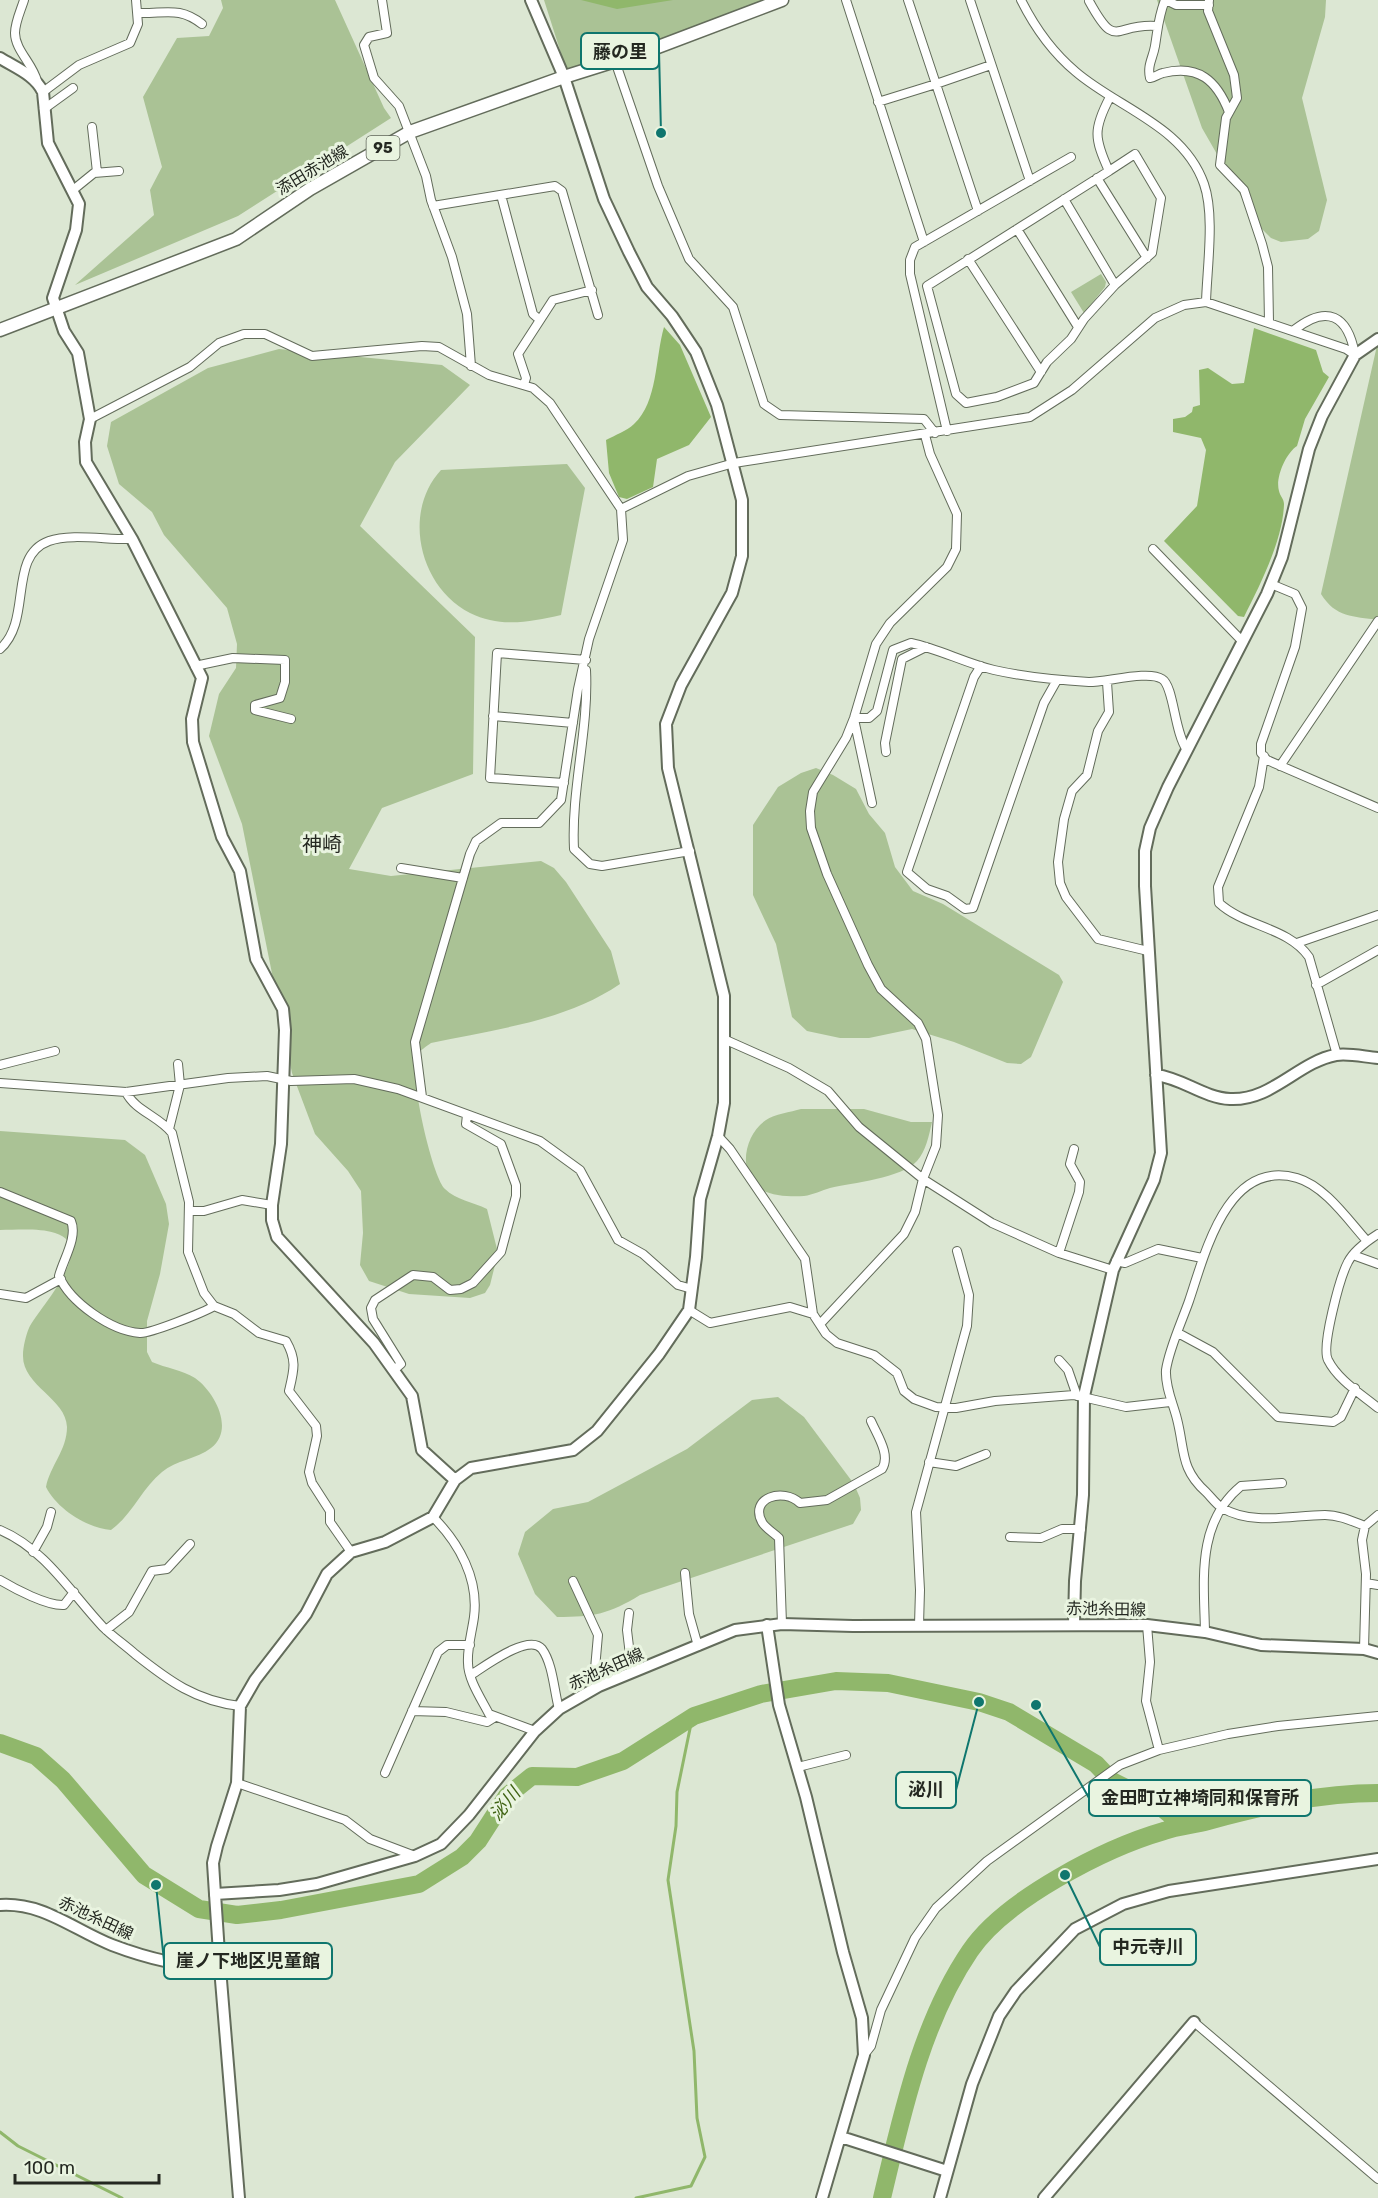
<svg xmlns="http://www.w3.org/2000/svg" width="1378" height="2198" font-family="Rubik,'Noto Sans JP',sans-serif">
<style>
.green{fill:#aac295}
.water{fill:#90b76b}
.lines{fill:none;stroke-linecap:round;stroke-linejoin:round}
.stream{stroke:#90b76b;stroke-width:3}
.river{stroke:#90b76b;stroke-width:18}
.minor-casing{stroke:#636c5b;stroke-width:10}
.tertiary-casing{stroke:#636c5b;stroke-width:14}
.secondary-casing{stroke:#636c5b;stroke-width:14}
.primary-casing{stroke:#636c5b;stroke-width:15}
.minor{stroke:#fff;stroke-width:8}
.tertiary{stroke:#fff;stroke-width:10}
.secondary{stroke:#fff;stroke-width:10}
.primary{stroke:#fff;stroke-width:12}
.labels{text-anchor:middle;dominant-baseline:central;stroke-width:6;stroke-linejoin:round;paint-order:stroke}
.shield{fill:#e9f4e0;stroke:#5f655a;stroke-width:1.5}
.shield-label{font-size:15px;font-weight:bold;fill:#242821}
.street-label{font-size:16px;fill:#242821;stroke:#e9f4e0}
.water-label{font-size:18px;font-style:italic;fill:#406414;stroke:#e9f4e0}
.quarter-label{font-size:20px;fill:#242821;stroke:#e9f4e0}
.leader{fill:none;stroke:#0f766e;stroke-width:2}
.callout-dot{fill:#0f766e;stroke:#e9f4e0;stroke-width:2}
.callout{fill:#e9f4e0;stroke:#0f766e;stroke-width:2}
.callout-label{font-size:18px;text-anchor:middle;font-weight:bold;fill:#242821}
</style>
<rect width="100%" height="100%" fill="#dce7d3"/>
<path class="green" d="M221,0H335L384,108L391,118L238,216L75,285L154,215L150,190L162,167L143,97L177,38L209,36L223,8Z
M544,0H767L704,26L574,70L566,69Z
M1157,0H1326L1325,17L1302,98L1327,200L1319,231L1308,239L1281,242L1271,238L1257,224L1202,128Z
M1101,274L1106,282L1105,287L1084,313L1071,292Z
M1378,341V620C1353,616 1336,618 1321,594Z
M279,349L442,365L470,385L395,462L360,526L475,637L473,774L382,808L349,869L391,876L541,861L554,868L566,882L611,951L620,984C564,1022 495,1029 431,1043C427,1046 419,1051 417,1055C408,1071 432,1177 445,1189C456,1200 473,1202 487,1209L498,1253L490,1285L485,1293L470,1298L409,1294L369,1281L360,1265L363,1233L361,1191L348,1171L315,1134L292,1073L242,824L209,736L219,694L236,668L237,644L227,608L164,535L152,512L119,484L107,446L111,422L208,368Z
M567,464L585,488L561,615C530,622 500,628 470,613C419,587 402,512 441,470Z
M816,768L833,775L856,789L869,814L885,833L895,867L913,891L943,904L1059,975L1063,982L1031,1057L1021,1064L1007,1063L954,1042L912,1029L869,1038H840L807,1031L792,1017L776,944L753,895V825L778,787L801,773Z
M801,1109H864L911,1122H932C929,1135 926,1151 917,1161C902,1178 852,1183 830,1188C822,1190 813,1195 804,1196C791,1197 770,1196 759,1188C737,1171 745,1134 766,1120C774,1114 791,1112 801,1109Z
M0,1131L125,1140L145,1155L166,1204L169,1224L160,1274L147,1321V1352L152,1362C166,1368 182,1370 195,1378C215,1392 235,1430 211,1448C197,1459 176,1460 162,1472C142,1488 133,1514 111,1530C87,1528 57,1509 46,1487C50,1466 67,1450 67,1427C66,1398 22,1386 23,1355C23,1347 26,1335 29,1328C37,1310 100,1246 55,1233C39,1228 17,1230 0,1230Z
M778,1397L804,1417L854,1484L860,1498L861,1510L853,1524L640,1595C609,1614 594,1617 557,1617L535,1594L518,1554L525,1532L553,1509L588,1502L687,1449L752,1400Z"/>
<path class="water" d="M581,0H673L617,9Z
M664,327L680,345L711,417L689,445L657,459L653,487L627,499L619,497L609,473L606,440C615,435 627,431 634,424C658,402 655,358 664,327Z
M1254,328L1316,350L1323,372L1329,377L1305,419L1297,446C1286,453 1275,478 1279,491C1280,496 1284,499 1284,504C1283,540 1260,585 1244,617L1238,616L1164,541L1197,506L1206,450L1201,438L1173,432V419L1185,417L1192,412L1193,407L1200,405L1199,370L1208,368L1232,384L1244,383Z"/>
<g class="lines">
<path class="stream" d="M0,2132L18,2146L122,2198
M636,2198L691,2186L705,2157L697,2118L694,2051L668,1880L676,1826L677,1792L692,1719"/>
<path class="river" d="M0,1743L36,1756L63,1780L144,1875L199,1909L237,1915L281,1910L419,1884L462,1857L478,1841L507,1796L532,1776L577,1777L623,1761L694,1716L761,1694L836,1681L888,1683L979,1702L1009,1712L1096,1764L1112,1781L1156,1803L1184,1826
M882,2198C902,2115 921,2023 970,1951C1004,1900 1105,1848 1164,1831C1178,1826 1194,1825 1208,1821C1264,1806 1320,1793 1378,1793"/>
<defs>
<path id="minor" d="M24,0C21,10 15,22 15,33C15,50 33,64 37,81
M382,0L387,33L369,37L364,45L374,78L399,106L426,176L431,200L452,257L467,314L471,366
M846,0L924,242
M908,0L936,84L991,65
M970,0L1030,181
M1021,0C1035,28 1052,52 1076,72C1118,108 1184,126 1204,184C1215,215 1207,268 1206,302
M1165,0C1158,18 1158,28 1155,46C1153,58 1147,65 1150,78C1156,77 1158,74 1163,73C1199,64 1217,81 1229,112
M1166,0L1176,5H1209
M1209,0L1208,11L1234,75L1237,98L1226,118L1220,165L1244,190L1262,244L1268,267L1269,322
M1089,1C1117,52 1113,23 1156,26
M138,13C165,14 179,6 202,24
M615,61L658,186L689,259L733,307L764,404L780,415L924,419L935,433
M43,92L79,65L130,43L138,24L136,0
M878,102L936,84L978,211
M44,109L73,88
M92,127L97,172
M1109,171L927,286L956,394L966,403L997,397L1034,383L1047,362L1071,339L1084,319L1115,285L1152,253L1161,198L1135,154L1109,171C1094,138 1093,129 1110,97
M1097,178L1147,258
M73,190L94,173L119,171
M501,195L533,314L540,320
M1064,199L1115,285
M433,206L555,186L562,191L598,315
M1017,229L1078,327
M968,259L1041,372
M1294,330C1327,304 1348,315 1355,355
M524,385L526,378L518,354L553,300L592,290
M90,419L190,367L219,343L244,334H265L312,356L422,346L439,347L489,375L533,388L550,403L621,509L623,540L589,639L578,689L561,800L539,823H501L476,841L470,854L415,1042L422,1097
M947,431L910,274V260L915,247L1071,157
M621,509L688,476L734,463L1030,417L1072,390L1155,318L1184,305L1206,302L1346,349L1355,355
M1153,549L1243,642
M1271,584L1295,594L1302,608L1295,647L1261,744V753L1267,760L1378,808
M0,649C33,620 7,556 49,541C70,533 108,540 132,539
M195,666L233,658L285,660V682L280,698L255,705V710L291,719
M981,666L974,677L907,872L927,889L947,896L965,909L973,908L1044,703L1057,680
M586,670C589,730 571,789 574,849L590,864L602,866L690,851
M1107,682L1109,712L1098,731L1087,775L1072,791L1064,819L1058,862L1060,883L1066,897L1098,939L1148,951
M493,716L573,723
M854,718H869L877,711L893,650L911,643C939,649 965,663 994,670C1025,677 1057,680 1089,682C1107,682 1149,670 1162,679C1174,686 1174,732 1187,750
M854,719L872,803
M886,752L885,743L902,659L926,647
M1264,756L1259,787L1218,887L1219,903C1245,927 1288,927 1309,957L1337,1055
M1280,766L1378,621
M564,783L490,778L497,653L586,660
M401,868L463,878
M1297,943L1378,915
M1316,985L1378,950
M726,1040L789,1068L828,1091L859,1127L923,1179L992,1223L1059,1253L1113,1270
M0,1065L55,1051
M0,1083L126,1092L228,1078L267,1076L291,1081L354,1079L398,1089L540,1141L580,1170L618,1240L643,1254L678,1285L692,1289
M126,1092C135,1111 159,1116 172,1133L189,1202L188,1252L204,1293L214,1306L234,1314L259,1333L286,1341C297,1360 294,1370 289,1391L316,1426L317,1436L309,1472L312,1483L330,1511V1522L351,1552
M169,1129L180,1085L178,1064
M718,1136L730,1149L805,1259L813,1314L826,1334L837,1343L874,1355L897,1373L904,1391L914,1399L936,1407L956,1408L995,1401L1074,1395L1126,1407L1170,1402
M0,1192L71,1221C78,1237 63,1260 59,1276C70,1302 111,1331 140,1333C149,1334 205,1312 214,1306
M190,1211H204L242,1200L272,1205
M1378,1234C1367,1241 1354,1250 1348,1262C1340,1277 1321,1347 1328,1360C1338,1380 1361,1394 1378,1408
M1059,1253L1079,1192L1080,1182L1070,1164L1074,1149
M1353,1255L1378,1264
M1116,1261L1125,1263L1158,1249L1202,1258
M0,1294L26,1298L61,1279
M689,1310L710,1323L790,1307L813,1314
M821,1323L904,1234L915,1212L923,1179L936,1146L938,1115L926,1039L918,1023L881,989L868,965L827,874L811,828L810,811L813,792L846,738L854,718L876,644L890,623L947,567L956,549L957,514L930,454L925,435
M1178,1333L1213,1352L1278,1417L1333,1422L1341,1417L1355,1388
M1059,1360L1068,1370L1077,1396
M394,1370L401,1364L373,1319L371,1308L375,1300L413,1275L433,1277L450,1290L461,1289L473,1283L501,1252L516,1196V1185L501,1144L466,1124L467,1115
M929,1462L956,1466L986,1454
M433,1517C459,1543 479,1579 474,1617C472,1632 467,1648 468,1663C468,1680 482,1700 489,1714L535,1731
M1365,1526C1352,1521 1339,1515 1325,1515C1292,1515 1253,1526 1222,1508C1216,1504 1211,1497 1206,1492C1180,1469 1185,1450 1177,1419C1173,1403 1165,1387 1166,1370C1169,1349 1182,1321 1189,1301C1205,1254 1227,1158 1297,1178C1325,1186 1348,1220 1367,1241
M0,1530C45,1549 71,1593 103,1627C113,1637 125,1645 135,1654C169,1681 196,1701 240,1706
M1010,1537L1041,1538L1062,1529H1081
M33,1552L47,1527L51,1512
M685,1573L689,1614L698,1646
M0,1580C15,1589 47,1606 64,1605L74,1592
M573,1581L598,1635L594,1680L597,1687
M1366,1583L1378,1585
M629,1613L627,1630L632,1672
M782,1624L779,1538C774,1533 765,1528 762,1522C749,1498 783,1487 800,1503L827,1500L882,1469C891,1455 877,1435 871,1421
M919,1625L920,1590L916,1512L967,1326L969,1295L957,1251
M1147,1625L1150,1662L1146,1701L1159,1750
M106,1630L129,1612L152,1571L167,1569L190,1544
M1205,1632C1204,1580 1196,1523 1241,1486L1282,1483
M1364,1649L1366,1574L1362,1540L1365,1526L1378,1515
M471,1675C485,1666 529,1633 542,1649C553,1664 554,1691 559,1709
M412,1711L446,1712L487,1722L495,1717
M798,1767L846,1755
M385,1773L438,1652L447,1645H470
M237,1783L345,1820L370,1839L415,1856
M1194,2022L1378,2179
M864,2055L871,2046L881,2010L915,1938L936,1908L987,1861L1120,1765L1159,1750L1228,1734L1278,1726L1378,1716"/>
<path id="tertiary" d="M0,58C16,68 35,75 43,92L48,143L79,204L76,230L53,298L64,331L78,353L90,419L85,442L86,462L132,539L202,678L192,719L193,742L222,837L240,871L256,959L283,1009L285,1030L281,1144L272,1205V1220L277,1237L374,1343L412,1396L422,1450L455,1480
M1156,1075C1182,1078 1204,1098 1230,1099C1272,1101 1298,1062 1336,1055C1349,1053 1365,1057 1378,1058
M1074,1623L1075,1581L1083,1495L1084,1396L1113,1270L1154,1180L1161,1153L1145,886V851L1150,828L1168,787L1267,594L1282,557L1309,449L1322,416L1355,355L1378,339
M767,1625L779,1705L806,1797L843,1952L862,2018L864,2055L822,2198
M215,1894L213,1863L217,1846L237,1783L240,1706L255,1680L306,1614L327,1574L351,1552L385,1542L433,1517L455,1480L471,1468L573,1450L597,1431L659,1354L689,1310L696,1257L700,1199L718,1136L724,1103V996L668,768L666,724L681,685L732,593L742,556V500L717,405L696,352L672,316L647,287L629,252L604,199L564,77L531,0
M220,1968L239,2198
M841,2137L947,2171
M940,2198L972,2084L999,2016L1016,1991L1075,1929L1123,1904L1169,1891L1378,1859
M1044,2198L1194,2022"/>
<path id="secondary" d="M0,1905C43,1902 74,1930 112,1945C146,1958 183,1967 220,1968L215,1894L279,1890L317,1884L415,1856L441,1844L469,1815L535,1731L559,1709L599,1686L735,1630L782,1624L853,1626L1147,1625L1205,1632L1261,1645L1364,1649L1378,1653"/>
<path id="primary" d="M0,330L236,239L310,189L410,132L564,77L650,50L782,0"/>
</defs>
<use href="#minor" class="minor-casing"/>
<use href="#tertiary" class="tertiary-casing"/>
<use href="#secondary" class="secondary-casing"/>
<use href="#primary" class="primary-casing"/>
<use href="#minor" class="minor"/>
<use href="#tertiary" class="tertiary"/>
<use href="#secondary" class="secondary"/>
<use href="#primary" class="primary"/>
</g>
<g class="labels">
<rect class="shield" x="366.5" y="136" width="33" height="24" rx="4.5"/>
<g class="shield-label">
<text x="383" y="148">95</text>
</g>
<g class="street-label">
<text transform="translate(312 170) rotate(-31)">添田赤池線</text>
<text transform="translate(1106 1609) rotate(1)">赤池糸田線</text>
<text transform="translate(606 1669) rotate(-24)">赤池糸田線</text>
<text transform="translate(96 1918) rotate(25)">赤池糸田線</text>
</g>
<g class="water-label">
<text transform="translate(505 1804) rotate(-51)">泌川</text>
</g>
<g class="quarter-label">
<text x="322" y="844">神崎</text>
</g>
</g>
<path class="leader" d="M661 133L659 51M979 1702L956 1790M1036 1705L1089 1798M1065 1875L1100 1947M156 1885L164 1961"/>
<g class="callout-dot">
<circle cx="661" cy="133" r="6"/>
<circle cx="979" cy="1702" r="6"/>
<circle cx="1036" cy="1705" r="6"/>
<circle cx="1065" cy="1875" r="6"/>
<circle cx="156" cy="1885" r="6"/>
</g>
<g class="callout">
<rect x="581" y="33" width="78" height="36" rx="6"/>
<rect x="896" y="1772" width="60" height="36" rx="6"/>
<rect x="1089" y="1780" width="222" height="36" rx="6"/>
<rect x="1100" y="1929" width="96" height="36" rx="6"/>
<rect x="164" y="1943" width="168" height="36" rx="6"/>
</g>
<g class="callout-label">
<text x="620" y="58">藤の里</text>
<text x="926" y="1796">泌川</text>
<text x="1200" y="1804">金田町立神埼同和保育所</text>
<text x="1148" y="1953">中元寺川</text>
<text x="248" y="1967">崖ノ下地区児童館</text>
</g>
<path d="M15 2174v9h144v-9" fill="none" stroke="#242821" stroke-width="3"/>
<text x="24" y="2174" font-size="18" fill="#242821" stroke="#e9f4e0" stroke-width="4.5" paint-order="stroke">100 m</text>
</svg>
